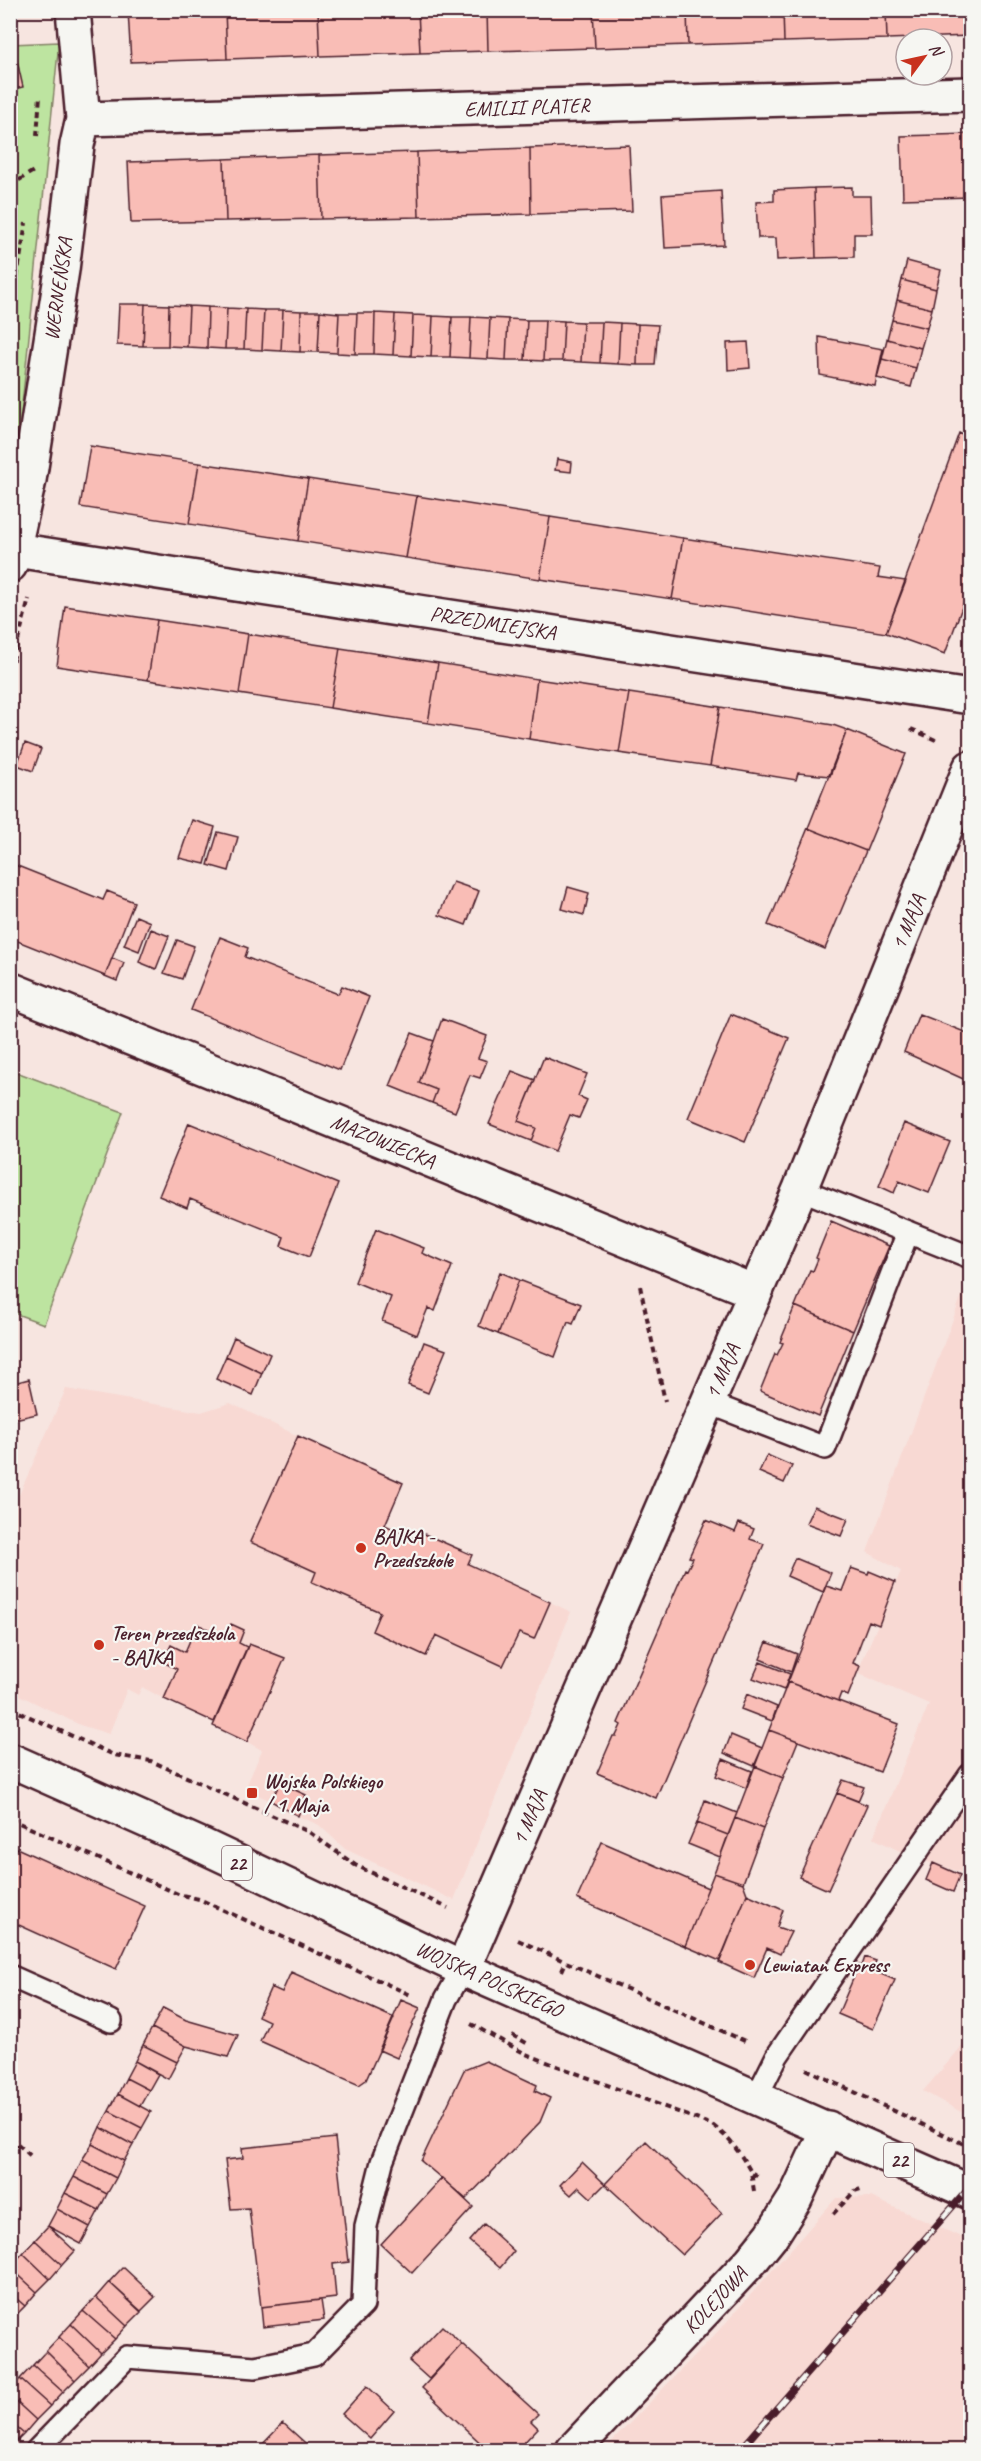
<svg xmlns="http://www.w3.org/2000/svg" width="981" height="2461" font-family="Caveat,sans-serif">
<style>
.built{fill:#f8d9d3}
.green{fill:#bde4a0;stroke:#848266;stroke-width:1.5}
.building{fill:#f9bdb6;stroke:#4a1f2b;stroke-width:1.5}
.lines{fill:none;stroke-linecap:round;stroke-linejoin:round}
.service-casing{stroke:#4a1f2b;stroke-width:26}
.minor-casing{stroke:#4a1f2b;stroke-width:38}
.primary-casing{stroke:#4a1f2b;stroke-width:38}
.path{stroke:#4a1f2b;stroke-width:4;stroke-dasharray:6 4.5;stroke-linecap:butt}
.service{stroke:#f6f6f2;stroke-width:21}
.minor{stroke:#f6f6f2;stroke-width:33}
.primary{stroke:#f6f6f2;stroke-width:33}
.rail-casing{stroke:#4a1f2b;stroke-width:7}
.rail{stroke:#f6f6f2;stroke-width:4.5;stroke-dasharray:14;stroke-linecap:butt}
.poi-dot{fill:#c8321e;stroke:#f6f6f2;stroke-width:2}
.labels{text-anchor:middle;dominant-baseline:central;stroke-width:4.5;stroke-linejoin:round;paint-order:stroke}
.shield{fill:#f6f6f2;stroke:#7e6067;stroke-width:1.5}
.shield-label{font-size:20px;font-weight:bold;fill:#4a1f2b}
.street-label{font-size:21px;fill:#4a1f2b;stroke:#f6f6f2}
.poi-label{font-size:21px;font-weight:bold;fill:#4a1f2b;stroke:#f6f6f2;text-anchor:start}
</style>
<rect width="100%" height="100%" fill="#f7e5e0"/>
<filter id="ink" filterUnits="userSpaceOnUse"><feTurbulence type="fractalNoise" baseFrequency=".0167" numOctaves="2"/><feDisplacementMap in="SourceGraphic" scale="12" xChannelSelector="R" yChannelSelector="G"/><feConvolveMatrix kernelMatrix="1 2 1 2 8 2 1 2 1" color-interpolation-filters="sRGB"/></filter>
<g filter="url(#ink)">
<path class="built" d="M970,1273V1875L912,1857L873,1838L929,1704L857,1673L901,1571L867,1552Z
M66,1389L201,1412L230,1403L298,1436L250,1542L316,1572L313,1583L380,1612L372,1631L425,1656L436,1635L519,1633L534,1638L550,1602L571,1612L454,1900L345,1849L319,1825L298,1816L306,1795L280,1783L271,1801L245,1789L262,1750L247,1742L285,1659L250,1644L247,1647L239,1643L244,1630L231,1624L225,1637L197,1624L185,1652L164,1662L177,1669L164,1699L142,1687L138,1695L127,1689L109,1734L80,1725L11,1691V1513Z
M970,2037V2117L923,2091Z
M871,2197L970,2241V2450H604L723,2326L836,2198Z"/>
<path class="green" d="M59,42L11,513V515V44Z
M11,1070L123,1112L44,1324L11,1312Z"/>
<path class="building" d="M128,10H225L227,59L131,62Z
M225,10H318L320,56L227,59Z
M318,10H418L420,53L320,56Z
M418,10H487L488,51L420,53Z
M487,10H593L595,48L488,51Z
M593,10H687L688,45L595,48Z
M687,10H783L784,42L688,45Z
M783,10H886L887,39L784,42Z
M886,10H970V36L887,39Z
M15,52L23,87L10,90V53Z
M970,134V197L903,199L901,136Z
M629,145L632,211L531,214L530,148Z
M530,148L531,214L419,217L417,152Z
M417,152L419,217L321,219L319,155Z
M319,155L321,219L226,221L224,159Z
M224,159L226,221L131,223L128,162Z
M852,187V196H871L872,234H854V257L816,258L814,188Z
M814,188L816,258L777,260L776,238H758L756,202L774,201V190Z
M721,191L724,245L665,248L662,195Z
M907,261L941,270L936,289L902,280Z
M902,280L936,289L932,309L897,300Z
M897,300L932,309L927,328L892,320Z
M119,304H145L143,346L117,345Z
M145,304L169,305L168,346H143Z
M169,305L189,306L187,347L168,346Z
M189,306L208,307L207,348L187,347Z
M208,307L227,308L225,349L207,348Z
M227,308L246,309L244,349H225Z
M246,309L264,310L262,350L244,349Z
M264,310H283L281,351L262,350Z
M283,310L301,311L300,352L281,351Z
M301,311H320L318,352H300Z
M320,311L339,313L337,353L318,352Z
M339,313H357L355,354L337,353Z
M357,313H375L374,354H355Z
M375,313L395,314L393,355L374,354Z
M395,314L413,315L411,356L393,355Z
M413,315L433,316L431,357L411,356Z
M433,316L452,317L450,357H431Z
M452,317H471L469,358L450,357Z
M471,317L490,318L488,359L469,358Z
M490,318L508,319L506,360L488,359Z
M508,319L527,320L525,360H506Z
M527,320H545L543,361L525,360Z
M545,320L564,321L562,361H543Z
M892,320L927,328L921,348L887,339Z
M564,321L583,322L581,362L562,361Z
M583,322H602L600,363L581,362Z
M602,322L620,323L618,364L600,363Z
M620,323L638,324L637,365L618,364Z
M638,324L658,325L655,365H637Z
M819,337L883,349L875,386L820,375Z
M887,339L921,348L916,368L882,359Z
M748,342L750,368L728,370L727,343Z
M882,359L916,368L911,387L877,378Z
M959,433L970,438V585L945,654L886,633Z
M90,446L199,463L189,524L80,507Z
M557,459L572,462L571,472L555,470Z
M199,463L308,479L298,541L189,524Z
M308,479L417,496L406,558L298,541Z
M417,496L550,517L540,579L406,558Z
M550,517L683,538L672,599L540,579Z
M683,538L880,568L878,577L906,581L886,633L672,599Z
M65,606L157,620L148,680L57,666Z
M157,620L248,634L239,694L148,680Z
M248,634L340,648L330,708L239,694Z
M340,648L438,663L428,723L330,708Z
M438,663L537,679L529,739L428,723Z
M537,679L629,693L619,753L529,739Z
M629,693L720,707L710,766L619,753Z
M720,707L833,725L847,730L830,776L798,773L796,780L710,766Z
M847,730L906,754L866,851L808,828Z
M25,743L41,749L33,771L17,765Z
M192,820L215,827L205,864L179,858Z
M808,828L866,851L825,949L768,925Z
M218,832L238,837L229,871L208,865Z
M10,863L103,900L107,891L134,902L105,976L10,938Z
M453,882L479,891L466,925L439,915Z
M568,887L589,893L584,915L562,909Z
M136,916L150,922L139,951L124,945Z
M151,929L169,936L156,969L139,962Z
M220,937L248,948L245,957L338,994L342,986L369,997L340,1070L191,1010Z
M177,940L194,946L182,979L164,973Z
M112,958L124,963L117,981L105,976Z
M731,1014L789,1038L745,1142L688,1118Z
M919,1014L967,1033L970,1024V1082L904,1052Z
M442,1019L487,1036L478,1058L487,1061L480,1078L470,1075L455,1112L432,1103L437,1090L419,1083Z
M412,1033L434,1041L419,1083L437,1090L432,1103L390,1086Z
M544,1057L587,1074L578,1096L587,1100L579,1118L570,1115L555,1151L531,1141L536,1128L518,1121Z
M512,1071L535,1080L518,1121L536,1128L531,1141L489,1124Z
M970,1098V1116L964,1114Z
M189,1123L338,1184L309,1257L281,1246L284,1237L190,1199L187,1208L159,1196Z
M904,1123L950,1142L929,1193L899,1181L894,1193L879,1186Z
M831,1221L889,1246L853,1331L795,1306L810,1270L813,1271L818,1259L816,1258Z
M376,1229L424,1248L422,1253L452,1266L435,1311L428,1308L417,1335L382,1321L391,1297L355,1282Z
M500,1272L519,1280L498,1334L479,1326Z
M519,1280L581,1304L573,1324L568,1322L555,1357L498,1334Z
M795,1306L853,1331L818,1416L760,1391L775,1354L777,1355L783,1343L780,1342Z
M234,1337L270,1354L262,1373L226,1356Z
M424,1342L446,1350L428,1393L408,1385Z
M226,1356L262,1373L253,1395L216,1379Z
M29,1379L37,1414L10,1420V1384Z
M298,1436L403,1483L385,1525L416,1540L420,1532L472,1555L468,1564L550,1602L534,1639L519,1633L503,1666L436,1635L426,1656L372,1631L380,1612L312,1582L316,1572L250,1542Z
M767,1455L792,1466L784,1483L759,1472Z
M814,1506L848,1519L841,1536L806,1523Z
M706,1520L735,1532L739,1523L754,1529L750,1539L764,1544L656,1798L597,1773L613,1736H616L621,1725L618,1723L685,1569L687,1570L693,1558L689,1557Z
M795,1558L831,1573L823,1592L787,1576Z
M851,1568L868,1574L869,1571L895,1582L879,1625L869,1621L853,1663L860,1666L848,1696L841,1693L838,1701L788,1682L826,1586L842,1591Z
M197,1624L225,1637L231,1624L244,1630L239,1643L247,1647L214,1722L164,1699L177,1669L163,1662L171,1645L185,1652Z
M767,1642L797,1654L791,1672L760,1659Z
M249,1644L285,1658L247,1742L213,1726Z
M760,1662L790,1674L784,1690L753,1678Z
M788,1682L899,1724L880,1772L769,1730Z
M747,1694L777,1707L772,1721L741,1709Z
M769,1730L798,1741L783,1778L755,1766Z
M731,1735L762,1748L754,1766L724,1753Z
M723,1759L752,1771L746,1788L716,1776Z
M755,1766L783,1778L763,1829L735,1818Z
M843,1780L864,1787L858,1801L837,1793Z
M280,1783L306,1795L298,1816L271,1801Z
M837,1793L867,1805L828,1890L799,1877Z
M705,1800L737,1813L728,1835L697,1823Z
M735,1818L763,1829L743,1883L714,1873Z
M697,1823L728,1835L720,1857L688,1844Z
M602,1842L708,1888L685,1946L577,1899Z
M10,1845L145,1906L116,1969L10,1921Z
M933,1863L960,1875L953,1892L926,1880Z
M714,1873L743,1883L747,1894L720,1961L685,1946Z
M747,1894L783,1910L777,1927L791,1932L780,1954L767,1948L754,1978L719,1962Z
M865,1957L876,1961L872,1970L895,1980L873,2029L838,2014L859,1965L862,1966Z
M291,1972L394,2018L366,2080L359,2085L260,2041L269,2021L258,2016L271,1987L282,1992Z
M401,2000L420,2008L397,2058L379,2050Z
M163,2008L186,2020L238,2035L228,2057L186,2046L152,2028Z
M152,2028L186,2046L177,2062L143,2045Z
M143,2045L177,2062L168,2079L135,2061Z
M135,2061L158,2074L149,2090L126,2078Z
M486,2061L537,2085L535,2091L550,2098L540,2122L466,2199L421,2161L464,2070Z
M126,2078L149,2090L140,2106L118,2094Z
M118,2094L151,2112L142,2128L109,2111Z
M109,2111L142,2128L133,2145L100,2127Z
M100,2127L133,2145L124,2161L92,2144Z
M335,2138L349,2262L333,2264L336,2298L261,2307L249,2208L231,2209L225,2160L243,2158L242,2148Z
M646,2141L722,2213L682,2255L605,2184Z
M92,2144L124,2161L116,2178L82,2160Z
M82,2160L116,2178L107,2194L74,2177Z
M582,2162L605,2184L591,2198L579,2187L571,2195L560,2185Z
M74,2177L107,2194L99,2210L65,2193Z
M442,2178L473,2207L412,2273L381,2244Z
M65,2193L99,2210L90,2227L57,2209Z
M57,2209L90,2227L81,2244L48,2226Z
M484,2224L514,2251L500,2268L469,2241Z
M48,2226L75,2251L62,2265L35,2240Z
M35,2240L62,2265L50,2279L23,2253Z
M23,2253L50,2279L37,2292L10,2267Z
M10,2267L37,2292L25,2306L10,2293Z
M123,2267L155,2297L141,2311L109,2282Z
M109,2282L141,2312L127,2326L96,2297Z
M10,2293L25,2306L12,2319L10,2318Z
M96,2297L127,2326L115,2339L83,2311Z
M321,2300L324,2320L263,2327L261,2307Z
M83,2311L115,2339L101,2353L71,2324Z
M71,2324L101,2353L89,2366L59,2337Z
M442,2326L462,2344L429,2379L409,2361Z
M59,2337L89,2366L75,2380L46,2351Z
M462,2344L538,2414L531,2421L538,2428L517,2450H508L506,2448L504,2450H488L422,2388Z
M46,2351L75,2380L63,2392L33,2365Z
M33,2365L63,2392L50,2406L20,2379Z
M20,2379L50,2406L36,2420L10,2396V2389Z
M367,2386L394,2411L370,2439L342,2414Z
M10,2396L36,2420L24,2434L10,2422Z
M10,2422L24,2434L10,2448Z
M283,2423L313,2450H260L258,2449Z"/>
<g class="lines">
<defs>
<path id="service" d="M800,1189L970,1257
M709,1403L825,1448L908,1232
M10,1976L111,2021
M756,2098L777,2056L970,1775
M37,2450L127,2357L255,2367L314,2355L363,2305L366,2226L382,2162L446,1999L463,1969"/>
<path id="minor" d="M83,119L970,94
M15,550L970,697
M10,565L29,480L62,270L77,145L83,119L73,10
M10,989L755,1292
M463,1969L800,1189L970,768
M573,2450L751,2261L772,2235L795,2199L828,2128"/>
<path id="primary" d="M10,1760L201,1845L463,1969L970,2192"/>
</defs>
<use href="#service" class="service-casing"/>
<use href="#minor" class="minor-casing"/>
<use href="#primary" class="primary-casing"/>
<path class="path" d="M37,136L40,95
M10,186L35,170
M10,319L26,223
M10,671L29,599
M911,729L938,741
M640,1286L665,1401
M10,1708L114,1755L151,1761L309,1832L355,1865L448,1908
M10,1819L178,1894L199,1899L413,1996
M518,1940L566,1962
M562,1971L566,1962L747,2042
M471,2024L526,2054L712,2125C730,2138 740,2153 751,2172
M512,2035L530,2045
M806,2069L970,2147
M10,2137L32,2157
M754,2191L751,2172L761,2179
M833,2214L855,2191L863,2188"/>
<use href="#service" class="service"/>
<use href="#minor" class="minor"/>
<use href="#primary" class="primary"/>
<defs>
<path id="rail" d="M740,2450L970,2187"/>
</defs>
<use href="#rail" class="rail-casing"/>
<use href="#rail" class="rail"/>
</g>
</g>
<g class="poi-dot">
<circle cx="361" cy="1548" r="6"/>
<circle cx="99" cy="1645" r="6"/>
<rect x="246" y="1787" width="12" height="12" rx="3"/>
<circle cx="750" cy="1965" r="6"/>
</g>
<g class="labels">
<g class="shield">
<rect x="222" y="1846" width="30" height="34" rx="4.5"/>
<rect x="884" y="2143" width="30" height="34" rx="4.5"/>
</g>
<g class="shield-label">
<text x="237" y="1863">22</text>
<text x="899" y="2160">22</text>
</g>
<g class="street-label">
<text transform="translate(527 107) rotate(-2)">EMILII PLATER</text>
<text transform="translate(58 289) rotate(-82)">WERNEŃSKA</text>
<text transform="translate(493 623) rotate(9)">PRZEDMIEJSKA</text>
<text transform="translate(908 922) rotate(-68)">1 MAJA</text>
<text transform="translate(383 1141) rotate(22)">MAZOWIECKA</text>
<text transform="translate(722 1371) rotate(-67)">1 MAJA</text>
<text transform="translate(529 1817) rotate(-67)">1 MAJA</text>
<text transform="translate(489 1979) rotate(24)">WOJSKA POLSKIEGO</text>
<text transform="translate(715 2300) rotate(-47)">KOLEJOWA</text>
</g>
<g class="poi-label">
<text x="373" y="1536">BAJKA -<tspan x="373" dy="24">Przedszkole</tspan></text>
<text x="111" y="1633">Teren przedszkola<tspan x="111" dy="24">- BAJKA</tspan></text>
<text x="264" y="1781">Wojska Polskiego<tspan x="264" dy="24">/ 1 Maja</tspan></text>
<text x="762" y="1965">Lewiatan Express</text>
</g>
</g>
<rect width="981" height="2461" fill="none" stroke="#f6f6f2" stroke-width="36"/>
<rect x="18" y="18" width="945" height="2425" fill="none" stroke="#4a1f2b" stroke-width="2" filter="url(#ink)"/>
<g transform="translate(924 57) rotate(57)"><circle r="28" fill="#f6f6f2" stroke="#b1a0a2" stroke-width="1.5"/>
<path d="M0-4.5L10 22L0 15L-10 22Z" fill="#c8321e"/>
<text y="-9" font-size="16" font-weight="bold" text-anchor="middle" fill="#4a1f2b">N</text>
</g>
</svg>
